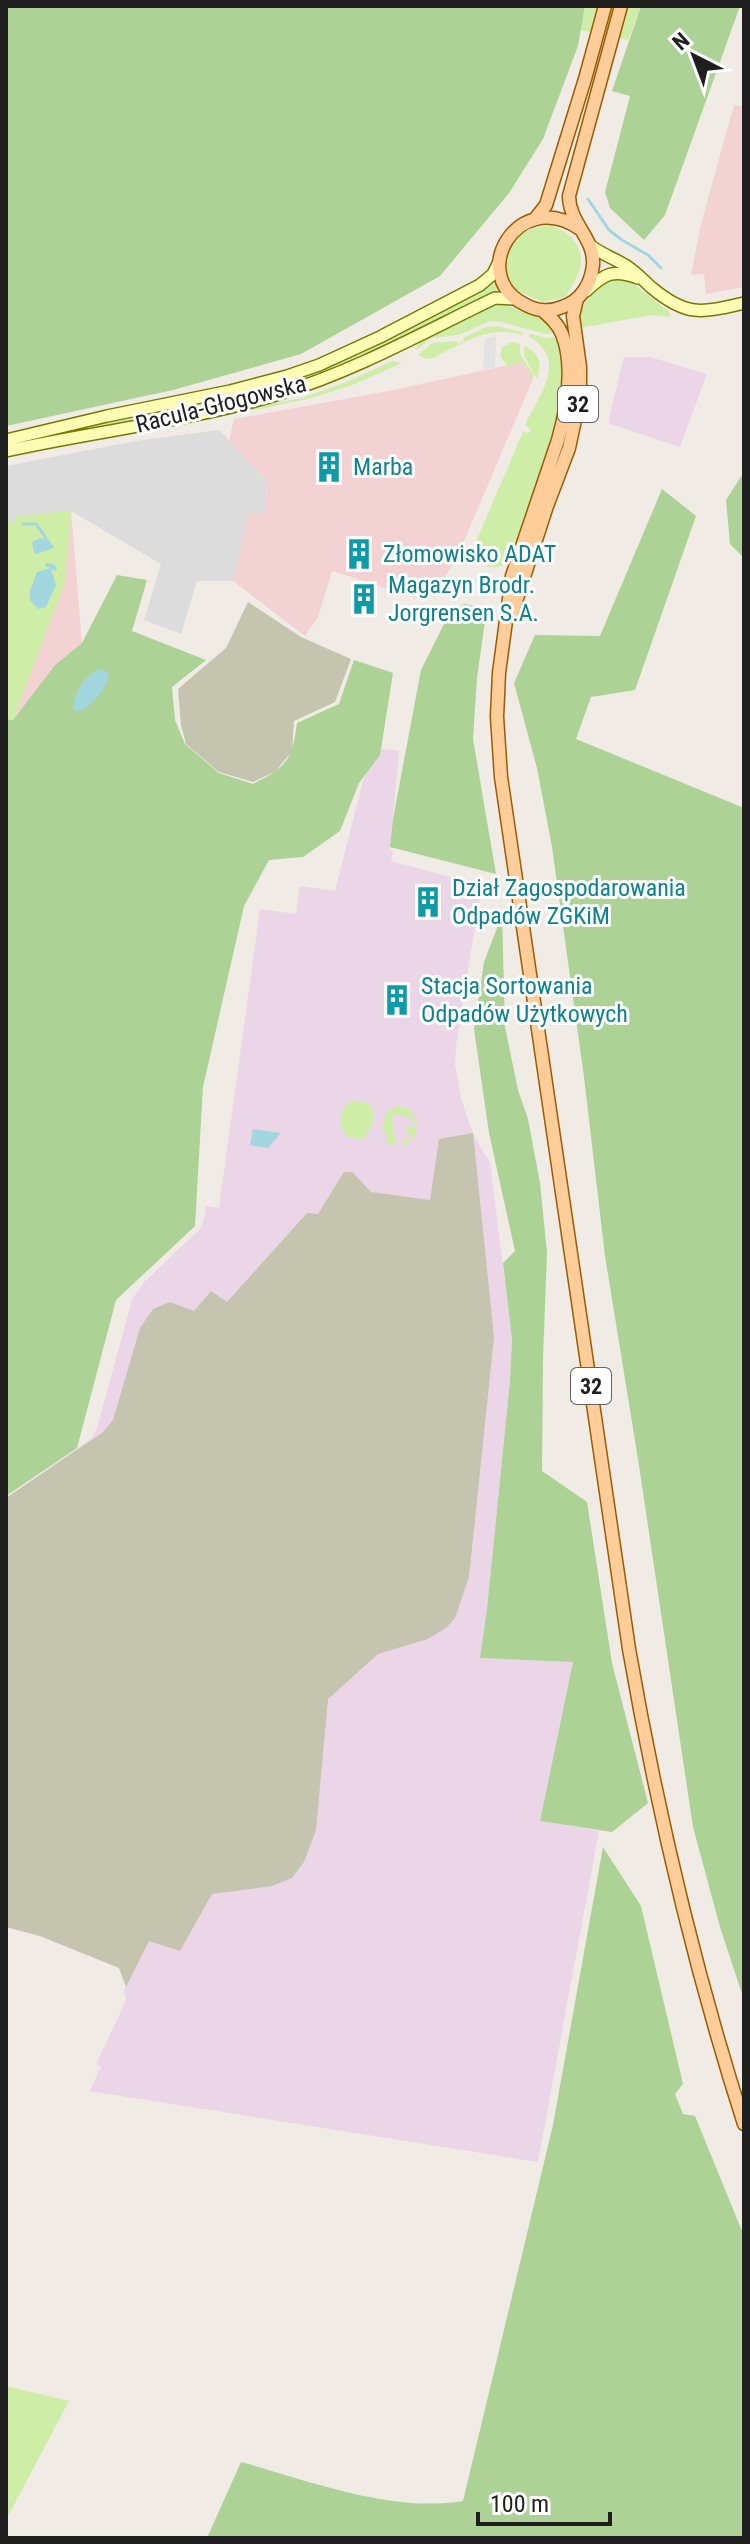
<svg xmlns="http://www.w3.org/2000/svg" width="750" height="2544" font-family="'Roboto Condensed',sans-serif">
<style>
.residential{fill:#dddcdc}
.commercial{fill:#f2d2d3}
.industrial{fill:#ead6e7}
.construction{fill:#c5c4af}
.grass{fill:#ceeda7}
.forest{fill:#acd296}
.parking{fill:#e3e3e3}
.water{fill:#a2d7e0}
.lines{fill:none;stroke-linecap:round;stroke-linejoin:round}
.stream{stroke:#a2d7e0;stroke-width:3}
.secondary-casing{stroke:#767b00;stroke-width:14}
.primary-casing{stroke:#995c00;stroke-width:15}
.secondary{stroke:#fdfcb5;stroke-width:11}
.primary{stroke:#ffcd9a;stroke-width:12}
.labels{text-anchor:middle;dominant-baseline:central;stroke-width:6;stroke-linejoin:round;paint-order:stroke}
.shield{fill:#fff;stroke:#626262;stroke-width:2}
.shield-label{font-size:22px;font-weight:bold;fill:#1f1f1f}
.street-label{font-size:24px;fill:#1f1f1f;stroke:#fff}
.culture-label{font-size:24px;fill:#0d838f;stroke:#fff;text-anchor:start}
</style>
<rect width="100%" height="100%" fill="#f0ebe4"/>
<path class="residential" d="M219,430L267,480L265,514L249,513L233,581H197L181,634L144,620L161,564L71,511L16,517V522L6,524V466L136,441Z"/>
<path class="commercial" d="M734,105L744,107L741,126L744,127V287L706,294L704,274L691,275L701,224Z
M523,362L533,379L455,562L427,601L332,571L318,617L305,636L233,581L249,513L265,514L267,480L229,441L234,419L389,391Z
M71,511L82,643L55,665L13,720H6V524L15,523L16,516Z"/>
<path class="industrial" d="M624,357H650L707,374L680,447L608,423Z
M377,748L399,751L390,849L393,851L391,861L465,881L472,885L480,895L456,1046L455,1064L461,1098L468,1120L475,1138L490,1162L512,1340L510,1381L487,1609L480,1658L573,1662L540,1821L599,1831L538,2162L90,2091L101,2066L96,2064L126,2001L124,1992L126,1986L120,1968L40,1936L6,1927V1498L91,1439L97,1428L132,1300L144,1282L199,1230L204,1220L206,1206L219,1208L260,909L296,914L300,886L335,891L363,781Z"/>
<path class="construction" d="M248,602L301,637L351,659L335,702L294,721L292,751L276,771L253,782L219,772L186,744L181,725L178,689L226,648Z
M473,1133L494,1337L469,1577L455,1618L446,1628L428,1639L378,1654L328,1699L316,1830L304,1862L292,1878L272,1886L212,1894L180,1951L149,1941L126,1987L119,1968L40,1936L6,1927V1498L102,1433L113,1420L140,1328L153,1309L170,1302L194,1311L211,1291L227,1302L307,1213L318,1214L344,1172H352L371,1192L430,1200L439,1139Z"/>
<path class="grass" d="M585,6H641L628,40L581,30Z
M550,226C572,231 588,251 578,274C575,282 569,289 566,297L542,302L511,288C497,256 515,226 550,226Z
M617,279L633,283L668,311L671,317L651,315L580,328C578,305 594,284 617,279Z
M496,282L499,290L319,375L256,395L192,408L191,406V403L329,366L474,295Z
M496,305C519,305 542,316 557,332L546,334L502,322L490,321L458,335L432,338L415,351L421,339Z
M496,326L522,332L523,335C489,324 463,344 433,358L426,359L418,355L432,343L457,341L458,344L464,341L463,338L486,327Z
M530,334L547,338L559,337C561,347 564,358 564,368C567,433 532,494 513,555C505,570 490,571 478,560L475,544L523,432L529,433L531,430L525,425C539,395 570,359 528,336Z
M512,342L520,344V354L534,375L533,379L523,362L507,366L500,356L502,347Z
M524,346C540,352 542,364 537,379L524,355Z
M392,361L402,363L355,384L312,398L230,415L238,410L302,398L349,381Z
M184,405L185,410L64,432L66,430Z
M71,511L65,583L13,720H6V523L16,522V516Z
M353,1101L366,1102L374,1110L372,1128L366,1133V1140L348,1137L341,1128C339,1116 341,1106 353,1101Z
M397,1106L410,1109L417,1120L415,1136L404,1146L402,1145L403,1139H408L411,1135L406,1131L405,1126L414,1127L412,1117L406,1118L399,1114L393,1116C390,1125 397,1135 395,1145L386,1143L387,1136L382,1130L386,1113Z
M6,2386L69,2401L6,2520Z"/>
<path class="forest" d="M6,6H585L578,46L543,139L509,193L440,276L301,354L173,390L6,426Z
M641,6H740L665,215L644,240L610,208L605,192L630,96L612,91Z
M744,472V558L730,544L726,500Z
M662,489L696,516L635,690L591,697L576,739L744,808V2000L720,1927L693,1827L638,1459L605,1256L584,1077L552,847L537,768L514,683L535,635L600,636Z
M117,575L147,580L132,631L206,660L172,687L175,720L185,744L219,773L253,784C287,767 292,760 297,723L339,704L354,660L393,673L380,755L359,783L340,831L303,857L269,860L244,906L203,1087L195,1226L116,1300L77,1448L6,1496V720H13L55,665L82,643Z
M464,604C476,605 481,609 485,621L477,678L473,739L496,874L390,847L393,819L421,670L443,626L454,611Z
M502,915L505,1027L518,1090L528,1119L540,1183L547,1253L543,1358L542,1471L587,1502L612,1663L648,1803L612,1832L540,1821L573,1662L480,1658L487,1609L510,1381L512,1340L503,1263L515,1251L489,1133L474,1029L484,962Z
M603,1847L641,1906L683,2084L675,2094L683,2114L695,2116L744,2236V2538H207L241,2462C309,2481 393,2513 463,2501L553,2125Z"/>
<path class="parking" d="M496,336L495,367L483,370L485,338Z"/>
<path class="water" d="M40,538L49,540L54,548L36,554L34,553L32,542Z
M46,563L54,564L57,568L56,571L51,569L56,585L46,607L38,609L30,600V590L37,572L50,568L45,566Z
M98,669L105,671L109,675C106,690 92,705 79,712L73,710C73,694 84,677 98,669Z
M253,1129L281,1133L268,1148L250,1145Z"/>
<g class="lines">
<path class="stream" d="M588,199L609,230L622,240L648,255L661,268
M23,524H36L46,538"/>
<defs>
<path id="secondary" d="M591,246C603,255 616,259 628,267C637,273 644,281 652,288C687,317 701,313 744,303
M586,291C605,273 613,269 638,278
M6,440L107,416L230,391L287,376L319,365L380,337L480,285L493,274L500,260
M6,451C96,431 191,421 279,394C355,371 424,332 495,298L516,299"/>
<path id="primary" d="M535,219L546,205L585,79L605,6
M580,229C517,186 466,277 526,305C537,311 550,312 562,307C581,301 591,284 593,265C595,238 569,223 569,196L621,6
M542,310C550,317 558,324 562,334C575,367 567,408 558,440L512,576L499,673L497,717L501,777L629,1649C657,1810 694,1968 744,2124
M511,617L547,506L569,448L575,420L580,392V367L573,316L577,299"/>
</defs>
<use href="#secondary" class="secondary-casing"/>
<use href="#primary" class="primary-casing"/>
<use href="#secondary" class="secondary"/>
<use href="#primary" class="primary"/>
</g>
<defs>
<symbol id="building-bare" viewBox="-9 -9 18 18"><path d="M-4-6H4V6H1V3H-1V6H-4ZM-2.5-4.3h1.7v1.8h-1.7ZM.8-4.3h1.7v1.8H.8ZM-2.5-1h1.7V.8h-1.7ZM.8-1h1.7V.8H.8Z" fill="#0f9aa8" stroke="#fff" stroke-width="2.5" paint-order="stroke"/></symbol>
</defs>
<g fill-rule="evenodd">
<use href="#building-bare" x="307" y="445" width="44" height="44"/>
<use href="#building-bare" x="337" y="532" width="44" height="44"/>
<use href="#building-bare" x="342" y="577" width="44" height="44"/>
<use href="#building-bare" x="406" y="880" width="44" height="44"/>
<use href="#building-bare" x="375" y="978" width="44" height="44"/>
</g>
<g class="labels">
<g class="shield">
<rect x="558" y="386" width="40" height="36" rx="6"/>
<rect x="571" y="1368" width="40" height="36" rx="6"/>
</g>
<g class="shield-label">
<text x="578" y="404">32</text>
<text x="591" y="1386">32</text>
</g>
<g class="street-label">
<text transform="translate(221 404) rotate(-14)">Racula-Głogowska</text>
</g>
<g class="culture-label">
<text x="353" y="467">Marba</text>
<text x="383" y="554">Złomowisko ADAT</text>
<text x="388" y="585">Magazyn Brodr.<tspan x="388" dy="28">Jorgrensen S.A.</tspan></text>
<text x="452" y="888">Dział Zagospodarowania<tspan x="452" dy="28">Odpadów ZGKiM</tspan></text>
<text x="421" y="986">Stacja Sortowania<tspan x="421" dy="28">Odpadów Użytkowych</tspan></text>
</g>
</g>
<rect width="750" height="2544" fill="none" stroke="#1f1f1f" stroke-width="16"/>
<g transform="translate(694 56) rotate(318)" stroke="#ffffff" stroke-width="6" paint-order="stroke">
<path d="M0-6L14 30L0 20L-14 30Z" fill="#1f1f1f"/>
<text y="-12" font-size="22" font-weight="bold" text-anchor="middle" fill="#1f1f1f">N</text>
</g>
<path d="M478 2512v12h132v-12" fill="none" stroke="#1f1f1f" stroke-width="4"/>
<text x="490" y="2512" font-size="24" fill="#1f1f1f" stroke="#ffffff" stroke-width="6" paint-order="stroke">100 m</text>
</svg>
